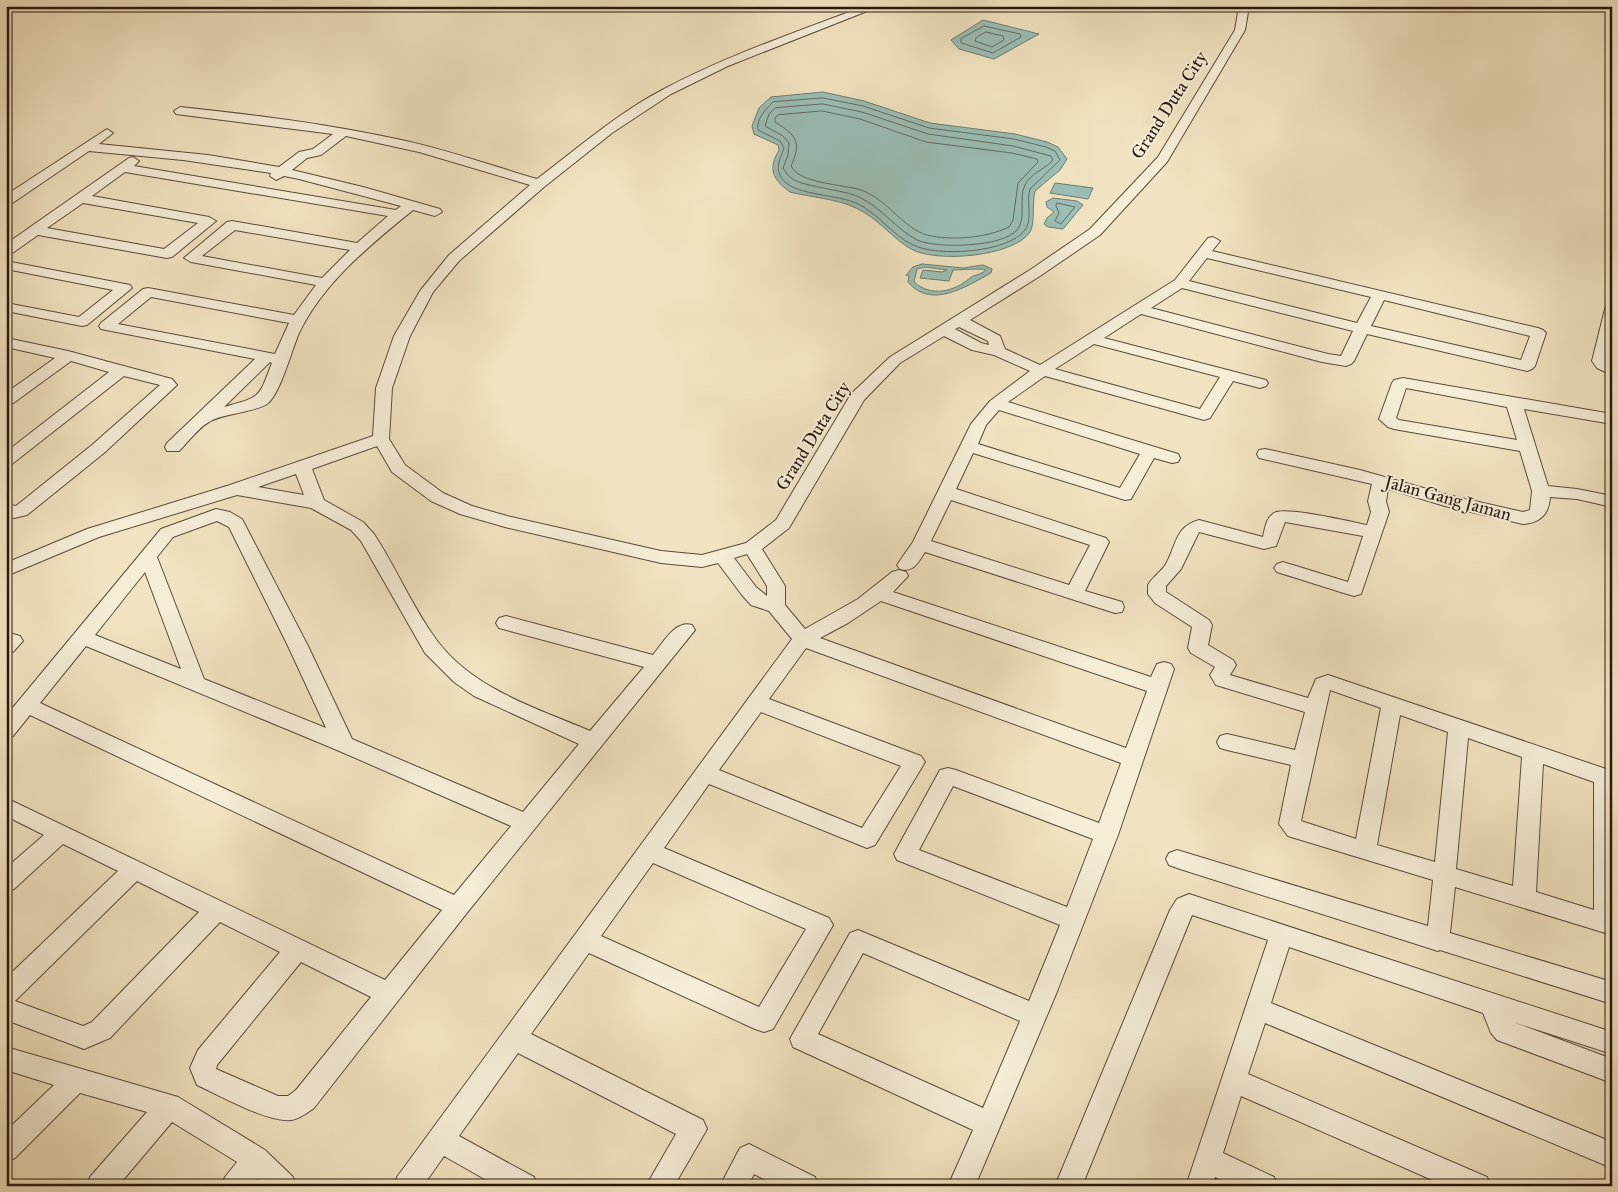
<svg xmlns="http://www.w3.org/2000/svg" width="1618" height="1192" font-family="'IM FELL Great Primer',serif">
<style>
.water{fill:#9bbeb5;stroke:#6d7c73;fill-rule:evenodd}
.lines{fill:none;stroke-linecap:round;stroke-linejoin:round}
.shore{stroke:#626b62;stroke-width:1}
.minor-casing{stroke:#5a4b3c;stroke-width:2}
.minor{fill:#f6edd7;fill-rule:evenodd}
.labels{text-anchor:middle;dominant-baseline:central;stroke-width:4;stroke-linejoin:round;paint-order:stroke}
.street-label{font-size:18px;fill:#28180f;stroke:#f6edd7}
</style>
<rect width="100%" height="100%" fill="#f1e3c1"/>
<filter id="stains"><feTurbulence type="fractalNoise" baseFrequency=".004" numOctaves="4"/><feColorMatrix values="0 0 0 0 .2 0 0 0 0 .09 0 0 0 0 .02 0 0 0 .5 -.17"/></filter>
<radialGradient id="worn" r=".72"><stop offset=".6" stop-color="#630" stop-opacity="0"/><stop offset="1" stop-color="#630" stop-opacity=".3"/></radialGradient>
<path class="water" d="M983,20L1039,34L994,59L959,49L951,40Z
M823,92L864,101L930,123L1015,134L1047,142L1058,147L1067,159L1060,170L1035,191C1032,202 1035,225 1030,232C1013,257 936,263 911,249C893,239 878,218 856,208C838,199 810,197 790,192C772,179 768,169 779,150L778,145L754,134L752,126L759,108L771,97Z
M1055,183L1093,188L1088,199L1050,193Z
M1053,198L1077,201L1083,205L1063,229L1048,227L1044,224L1047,218L1054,212L1047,207L1046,202Z
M922,264L963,268L983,265L992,269L991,273C967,286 931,310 908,282L909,276L906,275L913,267ZM925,267L947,270L942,272L923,270L920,278L949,281L953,270C961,270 982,268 986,270C981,275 973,275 970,278C955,291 932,298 914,282L917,269Z"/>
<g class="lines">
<path class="shore" d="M984,26L1020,34L1021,37L993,53L961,43V39Z
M986,32L1003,36L1004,40L992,47L975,41L976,38Z
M823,98L863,106L929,128L1014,139L1046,147L1055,151L1060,160L1030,189C1026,202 1033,219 1025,230C1008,253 937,257 913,245C892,235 879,214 858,204C838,194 797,196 783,180C774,168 780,160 784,148L780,141L758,130C756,119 766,109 773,102Z
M823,104L862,112L928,134L1013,146L1051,156L1053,160C1045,169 1030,174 1025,185C1018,199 1027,218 1017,230C1003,247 937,249 917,240C896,229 881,207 859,197C842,189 800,187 790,177C787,175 785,171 783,168L788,155L789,143L783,136L765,126L769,114L775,108Z
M822,111L860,119L926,142L1012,153L1037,159L1038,162L1018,183L1013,220L1009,227C986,238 951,241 927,235C904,229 887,199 861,190C842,184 800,184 791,166C802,142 796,135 775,122V118L778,115Z
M1057,203L1075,207L1061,224L1055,221L1059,213L1056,206Z"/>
<defs>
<path id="minor" d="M865,6H880L728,66L671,94L612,133L544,187L459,261L433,292L410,336L392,388L389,439L405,465L443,493L472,506L507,516L661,551L702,555L746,543L776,520L851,394L890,357L1030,270L1090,229L1158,157L1235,30L1239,6H1249L1245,30L1167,162L1100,235L1040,276L970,320L1000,336L1005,349L1040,365L1175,280L1208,238L1213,237L1220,241L1212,251L1538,328L1543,330L1546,333L1535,366L1532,369L1527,371L1367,334L1354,361L1351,364L1346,366L1322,362L1141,314L1104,338L1266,380L1268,383L1266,386L1260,388L1233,381L1210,418L1204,420L1045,376L1008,402L1178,454L1180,458L1178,462L1172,463L1154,458L1131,499L1125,500L973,453L956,489L1106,538L1109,542L1085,591L1122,602L1124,607L1122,612L1115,613L925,552C918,562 914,573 900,569L897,565L913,542L971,424L990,401L1030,371L994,355L972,350L944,336L900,363L864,400L789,528L762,549L785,586V605L805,629L858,599L892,572L899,570L906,572L908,576L893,592L1151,677L1157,664L1164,662L1171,664L1174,669L1118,835L1056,994L975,1186H948L973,1130L793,1047L790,1039L850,933L858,930L1029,1001L1060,925L897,860L894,854L940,770L948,768L956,770L1099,823L1121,763L806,648L769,699L921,756L925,762L875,845L867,848L709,784L664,848L829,918L833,925L829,932L773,1029L764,1032L755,1029L589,953L531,1034L703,1120L707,1129L674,1186H646L676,1134L518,1053L459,1136L534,1177L537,1186H497L444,1156L423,1186H394L397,1177L792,639L769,611L751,605L742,595L718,563L702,567L661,563L505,527L460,514L431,501L392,472L377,446L312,469L324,500L363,522L374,534C397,569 413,609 438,642C475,690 537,708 590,731L644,667L499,628L496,623L499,618L506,616L653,655C663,643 675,620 692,625L695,630L466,914L314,1108C307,1113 299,1119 291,1120C268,1123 219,1095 197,1085L190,1068L198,1050L280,952L220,922L110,1038L84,1049L6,1020V978L118,871L63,844L14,889L6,891V868L44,835L6,816V798L385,980L442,910L30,715L13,736L6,739V716L161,529L216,509L230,512L242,519L308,646L352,739L523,812L579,744L474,696L454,682L425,653L361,541L351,530L311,508L237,495L99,537L6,576V563L87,529L230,485L373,436L376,388L394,336L420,291L449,255L530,185L419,152L346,136L321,155L307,158L292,170L363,187L440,209L442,212L435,216L413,210C370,245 323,283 299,333C292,349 280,395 267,404C253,413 223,413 209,422C198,428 188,442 179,451H167L165,447L167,443L255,359L106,330L101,329L99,326L101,323L143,289L148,288L294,315L316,285L191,262L184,258L227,222L232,221L357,243L388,216L125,172L92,196L209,217L216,221L172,257L167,258L38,235L11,254L6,255V244L129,158L133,157L139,161L134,166L396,210L401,206L299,179L284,176L276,180L270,176L271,173L183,160L89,151L11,204L6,205V195L107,129L113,133L99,144L208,155L279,167L299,152L313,149L333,134L176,114L174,111L180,107C256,115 331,124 406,141C450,151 493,166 537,179C578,148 618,113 664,89C728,55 797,32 865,6ZM83,203L198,223L164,249L47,228ZM235,230L350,250L322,278L202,256ZM1207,258L1371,297L1357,323L1189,281ZM1182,288L1353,331L1341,356L1328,354L1151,308ZM151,297L289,323L275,354L118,324ZM1384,300L1530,336L1521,360L1371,326ZM959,327L988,341L989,345L981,343L955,329ZM1094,344L1220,377L1200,409L1055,369ZM270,362L272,363C258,399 262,396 224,407ZM999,410L1140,454L1120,488L978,444L986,425ZM296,474L304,495L258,487ZM951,500L1090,545L1069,585L931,541ZM217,521L229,527L288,646L326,728L204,679L157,557L173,537ZM747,554L767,586V596L756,587L734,558ZM145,572L181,669L95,635ZM881,601L1147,691L1126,748L820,638L848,623ZM86,646L337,750L511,826L454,895L40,703ZM761,712L901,766L862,828L719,770ZM953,786L1093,839L1067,907L919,850ZM653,863L806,929L759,1007L601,936ZM137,881L199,912L92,1022L83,1026L15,1001ZM863,953L1020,1021L983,1108L818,1034ZM301,962L371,997L296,1090L288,1096H278L216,1069L217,1065Z
M6,261L125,284L130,285L132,288L87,325L82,326L6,311V303L79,317L113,290L6,269Z
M1612,305V343L1608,361L1612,364V375L1597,368L1592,361L1605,309L1607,306Z
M11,339L68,351L172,379L177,385L104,453L27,515L14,518L6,516V504L16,506L92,445L160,385L124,376L12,464L6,465V452L109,372L71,361L12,404L6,406V393L55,358L6,347V341Z
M1403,378L1612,414V424L1524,409L1548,486L1577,489L1612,496V507L1577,499L1550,497C1549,514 1540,523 1523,524L1445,506L1388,489L1386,501L1389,512L1361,594L1354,596L1347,594L1277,572L1274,568L1277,564L1283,562L1348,582L1363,536L1285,522L1276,546L1264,549L1199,532L1181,569L1166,586V592L1209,620L1212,625L1208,645L1233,660L1236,665L1230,675L1308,698L1316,679L1328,675L1612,771V935L1455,887L1450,933L1612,982V1004L1440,950L1438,951L1177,868L1169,865L1166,859L1169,853L1177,850L1428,926L1433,880L1288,836L1279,824L1291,765L1227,750L1220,748L1217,742L1220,736L1227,734L1295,750L1305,712L1216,685L1210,675L1215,667L1191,653L1188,648L1192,627L1155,603L1148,594V585C1152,578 1159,573 1164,567C1177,548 1173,527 1199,520L1263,537C1265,528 1266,518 1274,513C1285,506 1351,522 1367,525L1371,512L1368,501L1372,484L1259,458L1257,454L1259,450L1265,449L1360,470L1448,495L1523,512L1530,510L1532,491L1520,451L1394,429L1388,427L1379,419L1392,383L1394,380ZM1406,388L1507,407L1517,440L1399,420L1396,418ZM1330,690L1381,708L1356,839L1301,821ZM1400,715L1448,732L1435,862L1377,845ZM1468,738L1522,757L1513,886L1456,869ZM1543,764L1594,782V910L1536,892Z
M6,632L20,636L23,641L13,652L6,654Z
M1189,894L1612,1032V1054L1513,1022L1612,1059V1083L1497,1040L1491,1033L1483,1013L1289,947L1271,1003L1612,1142V1168L1265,1023L1248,1074L1487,1177L1490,1186H1446L1241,1096L1223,1153L1274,1177L1277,1186H1234L1215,1177L1213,1186H1186L1268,940L1192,915L1082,1186H1055L1170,910L1177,899Z
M6,1047L178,1097L265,1150L293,1177L296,1186H264L257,1179L252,1186H222L225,1177L237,1162L172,1122L118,1186H87L90,1177L147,1112L80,1093L15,1158L6,1162V1131L54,1085L6,1070Z
M749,1144L815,1177L818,1186H777L754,1174L748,1186H720L740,1148Z"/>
</defs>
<use href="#minor" class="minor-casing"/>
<use href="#minor" class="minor"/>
</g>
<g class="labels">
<g class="street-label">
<text transform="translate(1169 105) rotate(-57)">Grand Duta City</text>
<text transform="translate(813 436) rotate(-58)">Grand Duta City</text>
<text transform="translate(1448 498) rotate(15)">Jalan Gang Jaman</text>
</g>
</g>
<rect width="1618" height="1192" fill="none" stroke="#f1e3c1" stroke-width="25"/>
<rect x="8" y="8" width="1603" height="1177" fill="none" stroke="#28180f" stroke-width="2.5"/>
<rect x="12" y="12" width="1593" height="1167" fill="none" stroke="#28180f"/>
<rect width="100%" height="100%" filter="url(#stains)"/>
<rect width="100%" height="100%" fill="url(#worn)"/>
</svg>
